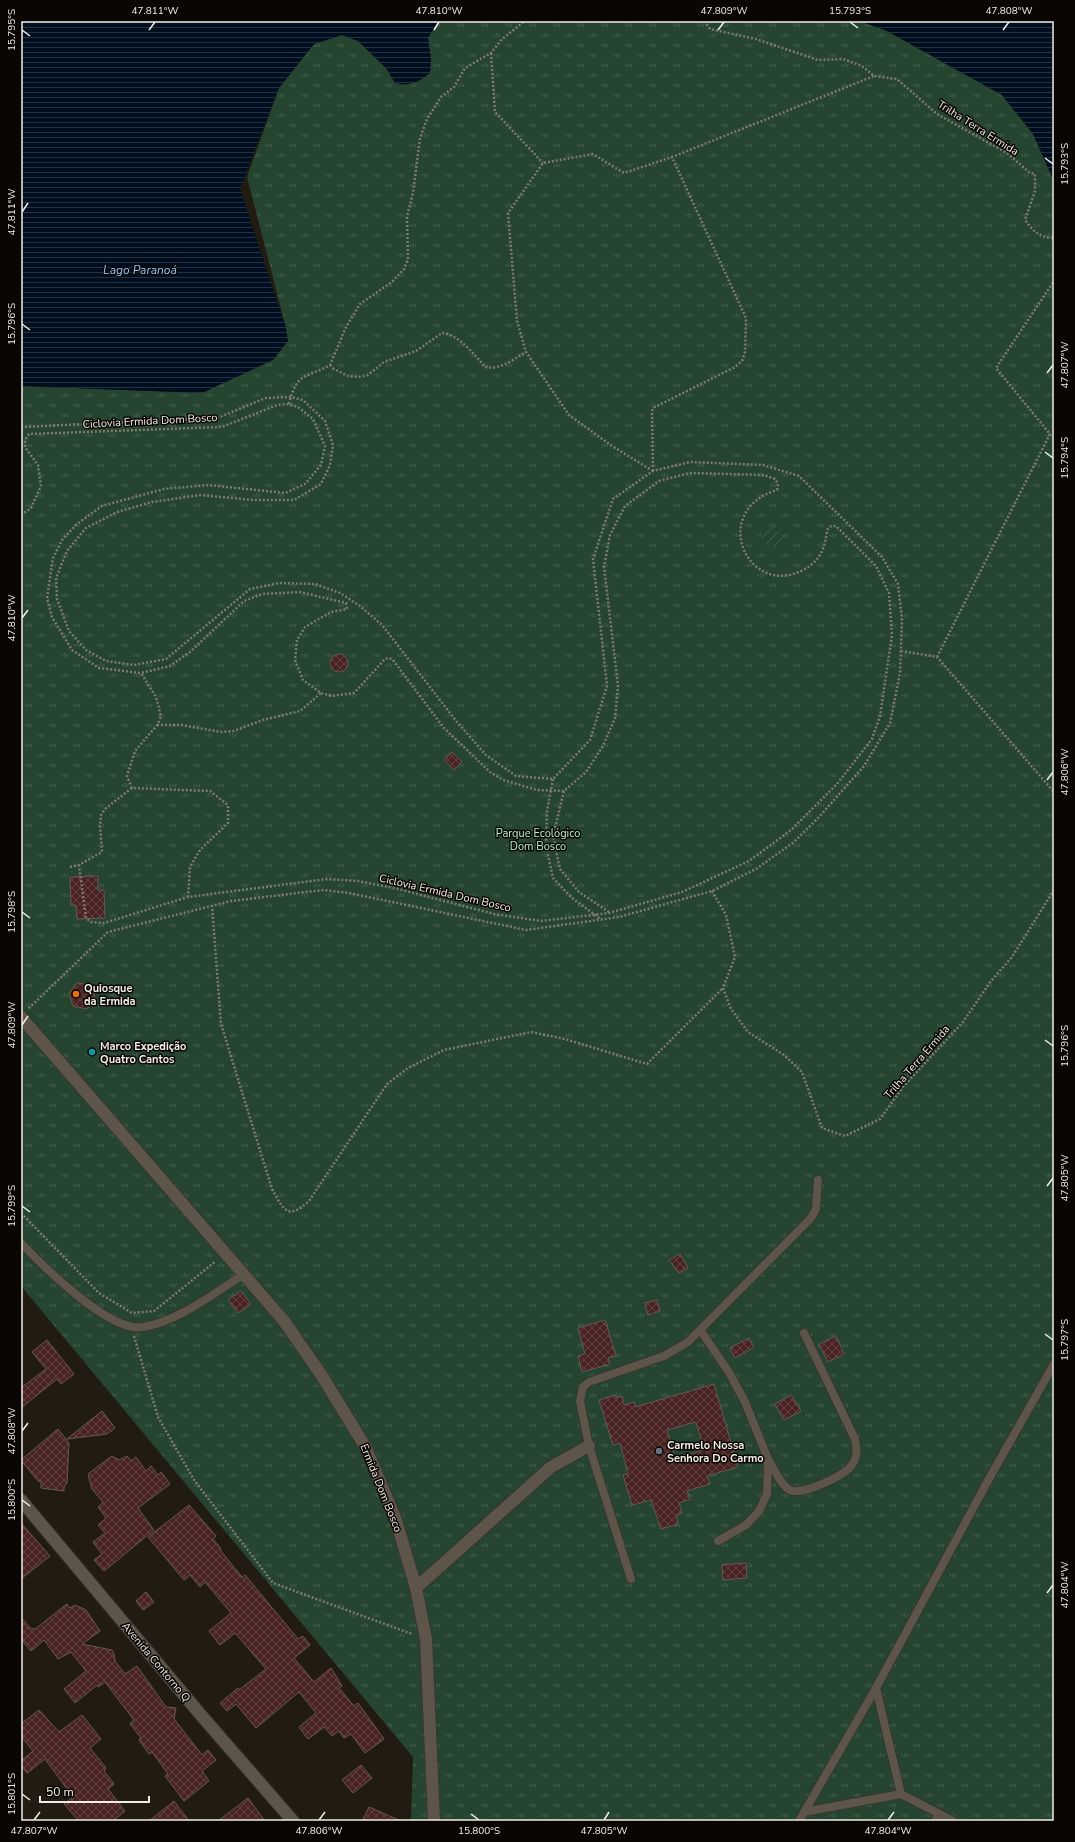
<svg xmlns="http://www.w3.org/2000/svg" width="1075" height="1842" font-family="'Nunito Sans',sans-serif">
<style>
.park{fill:url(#park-tufts)}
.garden{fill:url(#garden-furrows)}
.water{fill:url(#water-rules)}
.building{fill:url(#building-cross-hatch);stroke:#675856;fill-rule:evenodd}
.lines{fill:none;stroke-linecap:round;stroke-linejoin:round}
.service-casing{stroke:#3a342f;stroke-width:10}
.minor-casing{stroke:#3a342f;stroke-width:14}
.path{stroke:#807a72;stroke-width:2.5;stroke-dasharray:2 2;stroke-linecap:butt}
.service{stroke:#5d554a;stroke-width:8}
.minor{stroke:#5d554a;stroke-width:12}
.ticks{fill:none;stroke:#f2ede7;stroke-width:1.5}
.food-dot{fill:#e8710a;stroke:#090604;stroke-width:1.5}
.culture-dot{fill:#0f9aa8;stroke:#090604;stroke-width:1.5}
.worship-dot{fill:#6b7280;stroke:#090604;stroke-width:1.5}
.labels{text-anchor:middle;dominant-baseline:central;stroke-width:3;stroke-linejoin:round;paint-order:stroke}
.street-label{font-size:11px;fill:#f2ede7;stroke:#090604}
.park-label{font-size:11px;fill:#b5f3c7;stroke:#090604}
.poi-label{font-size:11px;font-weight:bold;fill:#f2ede7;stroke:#090604;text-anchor:start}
.water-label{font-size:12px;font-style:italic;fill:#92c6f5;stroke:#090604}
.neatline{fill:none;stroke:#f2ede7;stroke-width:1.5}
.ticks-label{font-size:10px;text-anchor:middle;fill:#f2ede7}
</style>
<defs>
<pattern id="park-tufts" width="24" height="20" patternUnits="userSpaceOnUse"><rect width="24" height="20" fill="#254530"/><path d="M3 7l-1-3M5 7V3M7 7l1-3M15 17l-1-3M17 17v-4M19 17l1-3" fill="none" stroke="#45604e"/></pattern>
<pattern id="garden-furrows" width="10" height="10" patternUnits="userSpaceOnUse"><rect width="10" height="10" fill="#254530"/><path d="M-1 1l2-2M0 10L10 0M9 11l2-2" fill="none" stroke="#45604e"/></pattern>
<pattern id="water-rules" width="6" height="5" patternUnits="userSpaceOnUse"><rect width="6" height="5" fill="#000f20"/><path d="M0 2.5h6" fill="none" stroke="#263240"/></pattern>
<pattern id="building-cross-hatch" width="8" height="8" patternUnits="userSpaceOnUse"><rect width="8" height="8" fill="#482321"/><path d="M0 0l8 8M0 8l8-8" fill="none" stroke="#634341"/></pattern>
</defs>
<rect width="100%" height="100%" fill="#221b12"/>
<path class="park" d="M438,21H859L885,30L1002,95L1033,134L1053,179L1054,188V1821H411L413,1757L21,1286V386L202,393L286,328L247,177L279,88L314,44L342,35L358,41L386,68L395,83L431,59L428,38Z"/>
<path class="garden" d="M762 537a10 10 0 1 1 20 0a10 10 0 1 1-20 0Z"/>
<path class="water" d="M21,21H438L428,38L431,59L430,73C420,82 409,87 395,83L386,68L358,41L342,35L314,44L279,88L240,189L286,328L288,341L273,360L202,393L21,386Z
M859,21H1054V188L1053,179L1033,134L1002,95L885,30Z"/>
<path class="building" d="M330 663a9 9 0 1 1 18 0a9 9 0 1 1-18 0Z
M452,752L462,762L454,770L444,760Z
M98,876V890H104L105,918L77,919L76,905H71L70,877Z
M77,983L91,985L95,998L87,1009L73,1006L69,993Z
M680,1254L688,1268L679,1273L669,1260Z
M241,1291L251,1304L238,1313L228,1300Z
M657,1300L660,1311L648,1315L645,1303Z
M605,1320L616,1356L608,1358L610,1364L582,1372L578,1356L585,1354L578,1328Z
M836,1336L844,1354L828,1362L819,1344Z
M749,1338L754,1347L735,1358L730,1348Z
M47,1340L74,1374L61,1384L57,1379L21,1408V1388L46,1369L32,1352Z
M714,1384L738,1467L707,1476L710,1484L687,1491L690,1499L679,1503L682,1513L676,1515L678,1524L661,1529L651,1500L632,1505L623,1475L628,1474L620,1443L613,1445L599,1400L615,1395L616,1398L622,1396L624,1405L634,1402L635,1407ZM696,1422L704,1450L675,1458L667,1430Z
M791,1395L801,1411L784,1420L775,1404Z
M102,1411L115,1428L107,1434L67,1439Z
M58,1429L69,1443L67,1483L64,1487V1491L41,1488V1482L38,1481L21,1460Z
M112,1456L119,1460L127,1456L131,1461L136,1457L146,1471L151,1466L158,1475L161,1472L170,1484L138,1508L154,1530L104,1571L94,1560L102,1554L93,1542L105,1533L98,1525L106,1518L98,1507L103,1502L92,1489L88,1474Z
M189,1505L216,1536L213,1539L221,1549L220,1550L242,1577L245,1575L298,1639L303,1636L310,1645L294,1658L314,1682L331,1668L342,1686L339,1688L354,1706L358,1703L384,1739L365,1753L351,1734L344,1738L339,1731L332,1736L324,1727L308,1739L299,1727L316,1713L299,1692L256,1728L236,1704L227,1711L220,1703L238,1688L239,1690L266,1669L235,1633L220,1645L209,1631L231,1613L205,1582L200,1587L190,1575L184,1580L148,1537Z
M21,1523L50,1556L21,1579Z
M746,1563L747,1578L723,1580L722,1565Z
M146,1592L154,1602L143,1610L136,1601Z
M67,1604L70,1608L75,1605L86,1610L100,1631L82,1644L112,1650L114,1654L115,1661L125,1674L137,1666L166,1707L176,1708L174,1719L202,1755L208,1750L216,1760L202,1771L209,1781L184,1801L165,1776L168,1774L152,1752L149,1754L139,1740L141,1738L130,1724L134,1720L105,1682L98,1687L97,1685L75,1703L64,1689L86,1671L71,1652L58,1659L44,1640L31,1651L21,1639V1617L31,1629L33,1628L34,1630Z
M39,1710L59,1732L82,1715L101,1739L90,1748L106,1768L104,1771L114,1784L108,1789L125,1811L113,1821H79L64,1804L73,1797L45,1759L27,1773L21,1765V1761L33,1751L21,1736V1724Z
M361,1765L372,1778L353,1793L342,1780Z
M248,1798L265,1821H218Z
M174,1801L189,1821H149Z
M369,1807L401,1821H362Z"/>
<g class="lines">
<defs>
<path id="service" d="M21,1243C44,1267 110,1333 143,1327C177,1322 214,1293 243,1275
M701,1331L730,1374L745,1402L768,1459L767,1494L759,1511L746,1525L718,1541
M768,1459C774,1468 780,1485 790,1490C801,1496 844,1476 851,1466C858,1458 857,1449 855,1439L804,1333
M631,1579L589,1446L580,1401L583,1387L589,1382L664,1356L688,1342L811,1218L816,1209L818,1180
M876,1688L901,1794L953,1821
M804,1812L901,1794
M799,1821L876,1688L990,1477L1054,1364
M935,1821L939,1814"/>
<path id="minor" d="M21,1017L284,1321L322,1376L366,1448L396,1520L416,1588L426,1639L434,1821
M21,1500L200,1714L293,1821
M416,1588L551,1467L589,1446"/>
</defs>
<use href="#service" class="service-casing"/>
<use href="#minor" class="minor-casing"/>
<path class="path" d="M704,21L710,29L756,39L818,60L843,59L862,66L874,76L897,79L937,114L1007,153L1030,173L1035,174V191L1025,220C1033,231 1040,238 1054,238
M491,53L495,112L543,163
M330,365L334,369L348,376L358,377L368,375L384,362L416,351L442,333C457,333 476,356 485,367C501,370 512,360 526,352
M289,404C297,371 305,379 330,365L346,327L360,304L392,282L404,269L408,259L407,217L413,193L420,138L427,119L441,97L454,87L465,68L491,53L502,39L525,21
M21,427L217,418L266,398L290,397L303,400L325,421L333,445L330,465L321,484L294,500H253L200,495L152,502L117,512L86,528L67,551L56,578L57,599L69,631L86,650L106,661L134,665L166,659L250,589L279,583L315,584L340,593L360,606L382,625L457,722L486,755L516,776L553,779L590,740L607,686L593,559L613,499L653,471L690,462L763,465L799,476L882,557L898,584L902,619L900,673L890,723L864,766L819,817L794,842L756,869L712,891L619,917L526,930L349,893L323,890L231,901L108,932L28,1009
M653,471L652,412L653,408L735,367L742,361L745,352L746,318L672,157L874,76
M653,471L612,446L569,415L526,352L517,321L508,213L543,163L593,154L624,173L672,157
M21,515L31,508L41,486L38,465L25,447V440L29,434L222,427L277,405L289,404L298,407L313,419L325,446L321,465L305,484L285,493L208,485L164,489L102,506L77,524L62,540L53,558L47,598L52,617L72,650L99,668L141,673L170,666L190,652L244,601L262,594L300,592L346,603L347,609L331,612L305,627L297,640L295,660L303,680L321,693L332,696L354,693L385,659L389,658L393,660L444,728L490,772L503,780L537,790L564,791L586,772L603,746L615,718L618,686L604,567L610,535L625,506L659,481L690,473L764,475L775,479L778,484L777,490C708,511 748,599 803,570C820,561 825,549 827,530L831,526H836L876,566L889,593L892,635L880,716L872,739L837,784L791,830L749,861L682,892L609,913L541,921L494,914L398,889L358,881L327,879L188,897L104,923L91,922L86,918L79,865
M901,651L937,657L1054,792
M937,657L1050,434L996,368L1054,281
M157,725H181L221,732L234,731L263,720L300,711L321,693
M553,779L547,811L546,846L553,878L572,898L602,920
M132,788L127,776L135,751L158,724L161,716L156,697L141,673
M564,791L553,836L560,869L579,892L609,912
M70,867L79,865L102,852L100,826L101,815L106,808L132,788L210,791L228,805V823L200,850L190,867L188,897
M712,891L726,915L735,957L723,988L731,1009L748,1032L784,1055L802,1072L822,1128L845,1136L880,1119L903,1087L963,1022L991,981L1012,957L1054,890
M212,905L221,1024L272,1189C284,1211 288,1220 309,1201L387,1084L408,1068L444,1050L531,1032L565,1039L647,1064L723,988
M21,1213L99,1293L132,1313L154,1311L216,1261
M134,1336L158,1417L194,1480L273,1583L412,1634"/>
<use href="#service" class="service"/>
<use href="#minor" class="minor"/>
</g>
<path class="ticks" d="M850,22L858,28M22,30L30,36M149,30L155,22M434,30L439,22M718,30L724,22M1003,30L1009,22M1045,158L1053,164M22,212L28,203M22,324L30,330M1047,373L1053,365M1045,452L1053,458M22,618L28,610M1047,780L1053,772M22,912L30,918M22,1025L28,1016M1045,1040L1053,1046M1047,1186L1053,1178M22,1206L30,1212M1045,1334L1053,1340M22,1431L28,1423M22,1500L30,1506M1047,1593L1053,1585M22,1794L30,1800M471,1814L479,1820M34,1820L40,1812M319,1820L325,1812M604,1820L609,1812M888,1820L894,1812"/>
<circle class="food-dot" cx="76" cy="994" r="4"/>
<circle class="culture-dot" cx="92" cy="1052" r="4"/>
<circle class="worship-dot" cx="659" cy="1451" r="4"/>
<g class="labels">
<g class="street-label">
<text transform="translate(978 128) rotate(32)">Trilha Terra Ermida</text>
<text transform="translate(150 421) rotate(-3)">Ciclovia Ermida Dom Bosco</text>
<text transform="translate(445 893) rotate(13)">Ciclovia Ermida Dom Bosco</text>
<text transform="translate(917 1062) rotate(-49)">Trilha Terra Ermida</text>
<text transform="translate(381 1488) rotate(68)">Ermida Dom Bosco</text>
<text transform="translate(156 1662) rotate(50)">Avenida Contorno Q</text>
</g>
<g class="park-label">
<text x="538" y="833">Parque Ecológico<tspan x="538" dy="13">Dom Bosco</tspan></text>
</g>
<g class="poi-label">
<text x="84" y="988">Quiosque<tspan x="84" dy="13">da Ermida</tspan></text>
<text x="100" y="1046">Marco Expedição<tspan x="100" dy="13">Quatro Cantos</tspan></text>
<text x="667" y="1445">Carmelo Nossa<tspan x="667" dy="13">Senhora Do Carmo</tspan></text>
</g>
<g class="water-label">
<text x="140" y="270">Lago Paranoá</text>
</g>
</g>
<rect width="1075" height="1842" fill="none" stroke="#090604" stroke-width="44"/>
<path d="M40 1796v6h109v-6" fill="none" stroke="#f2ede7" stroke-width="2"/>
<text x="46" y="1796" font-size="12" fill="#f2ede7" stroke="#090604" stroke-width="3" paint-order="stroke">50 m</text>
<rect x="22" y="22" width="1031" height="1798" class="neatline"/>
<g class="ticks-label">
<text x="155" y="14">47.811°W</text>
<text x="439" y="14">47.810°W</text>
<text x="724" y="14">47.809°W</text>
<text x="850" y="14">15.793°S</text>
<text x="1009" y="14">47.808°W</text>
<text transform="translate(11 30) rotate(-90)" y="4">15.795°S</text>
<text transform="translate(1064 164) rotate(-90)" y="4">15.793°S</text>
<text transform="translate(11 212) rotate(-90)" y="4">47.811°W</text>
<text transform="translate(11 324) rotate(-90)" y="4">15.796°S</text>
<text transform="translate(1064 365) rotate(-90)" y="4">47.807°W</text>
<text transform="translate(1064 458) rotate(-90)" y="4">15.794°S</text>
<text transform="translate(11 618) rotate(-90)" y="4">47.810°W</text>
<text transform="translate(1064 772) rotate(-90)" y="4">47.806°W</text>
<text transform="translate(11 912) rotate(-90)" y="4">15.798°S</text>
<text transform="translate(11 1025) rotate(-90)" y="4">47.809°W</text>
<text transform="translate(1064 1046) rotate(-90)" y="4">15.796°S</text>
<text transform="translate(1064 1178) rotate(-90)" y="4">47.805°W</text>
<text transform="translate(11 1206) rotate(-90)" y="4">15.799°S</text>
<text transform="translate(1064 1340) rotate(-90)" y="4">15.797°S</text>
<text transform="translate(11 1431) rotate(-90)" y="4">47.808°W</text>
<text transform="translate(11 1500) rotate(-90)" y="4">15.800°S</text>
<text transform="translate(1064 1585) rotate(-90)" y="4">47.804°W</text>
<text transform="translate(11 1794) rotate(-90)" y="4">15.801°S</text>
<text x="34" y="1834">47.807°W</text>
<text x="319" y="1834">47.806°W</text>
<text x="479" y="1834">15.800°S</text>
<text x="604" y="1834">47.805°W</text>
<text x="888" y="1834">47.804°W</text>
</g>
</svg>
